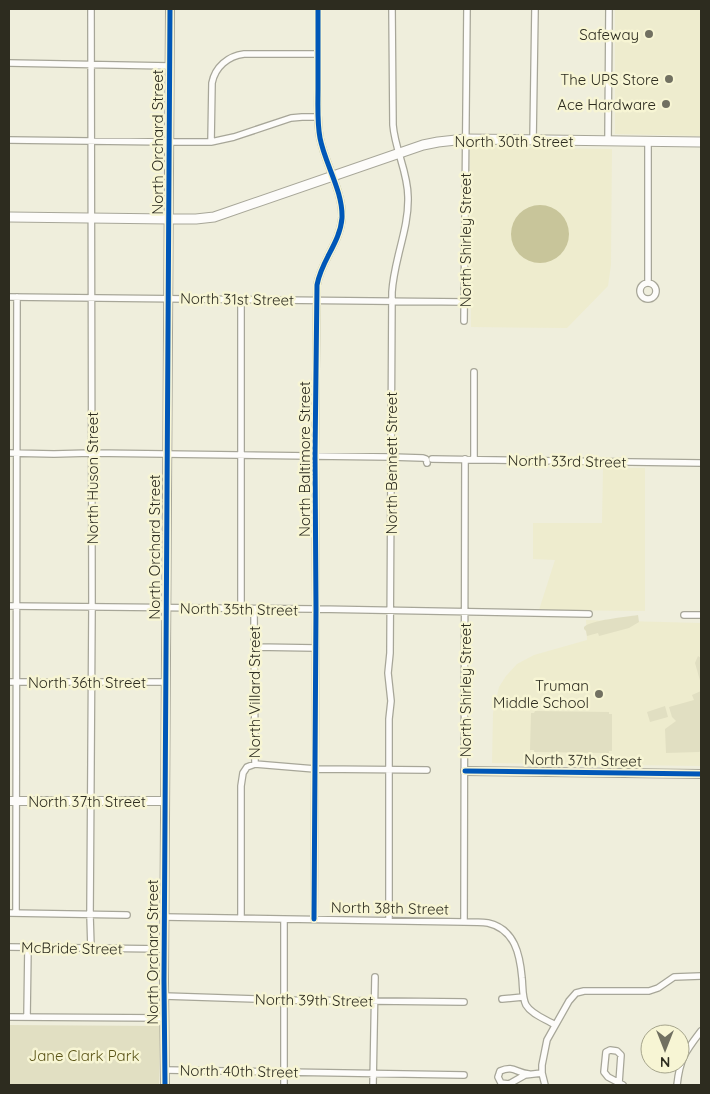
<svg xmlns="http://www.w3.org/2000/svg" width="710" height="1094" font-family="Quicksand,sans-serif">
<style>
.built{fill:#eeecce}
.green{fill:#e1dfc2}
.water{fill:#c8c59a}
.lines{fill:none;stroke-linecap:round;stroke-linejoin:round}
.minor-casing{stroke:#a7a698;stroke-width:8}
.tertiary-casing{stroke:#a7a698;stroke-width:10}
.secondary-casing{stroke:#a7a698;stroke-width:11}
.minor{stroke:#fdfcfa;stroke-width:5.5}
.tertiary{stroke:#fdfcfa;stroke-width:8}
.secondary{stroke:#fdfcfa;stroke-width:9}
.cycleway-casing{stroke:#f7f5d4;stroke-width:8}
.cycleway{stroke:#0057b8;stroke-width:5}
.poi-dot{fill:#717061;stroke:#f7f5d4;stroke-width:2}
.labels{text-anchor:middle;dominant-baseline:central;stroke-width:5;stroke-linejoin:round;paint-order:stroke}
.poi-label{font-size:15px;fill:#2d2c1f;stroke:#f7f5d4;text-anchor:end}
.street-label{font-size:15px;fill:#2d2c1f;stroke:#f7f5d4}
.park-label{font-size:15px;fill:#595315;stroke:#f7f5d4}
</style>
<rect width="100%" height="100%" fill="#efeedc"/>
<path class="built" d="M615,9H701V136L615,134Z
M470,147L612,149L611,265L608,286L567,328L471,327Z
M603,468H645V611L539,610L555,560L533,559V523H602Z
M586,620L701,623V766L492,763L493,713L499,687L506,676L517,664L534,655L587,640Z"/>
<path class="green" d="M638,615L639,622L629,628L599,636L598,633L587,636L586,631L584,629V627C591,620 626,617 638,615Z
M698,656L701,658V684L695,663Z
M701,691V751L699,752L666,753L665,729L676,721L672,717L669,707L694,700L692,695Z
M665,706L668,717L650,722L647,712Z
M535,711L609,712V714H612V751H609V753L534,752V750H530L531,713H534Z
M9,1025L160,1026L159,1085H9Z"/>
<path class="water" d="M511 234a29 29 0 1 1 58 0a29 29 0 1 1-58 0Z"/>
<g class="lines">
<defs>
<path id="minor" d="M91,9L92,607L90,915L91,948
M9,63L170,66
M9,140L169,142H211L234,137L291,118L302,117H318
M533,140L535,9
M608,141L609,9
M211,142L212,83C215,67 228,56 244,54H318
M648,283V142
M640 291a8 8 0 1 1 16 0a8 8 0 1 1-16 0Z
M9,297L465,302
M241,299V609
M464,321L467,9
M9,453L54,454L91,453L391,457L423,458L426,459L427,463
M432,459L701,463
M474,459V372
M9,606L316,609L589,614
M254,609L255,764
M684,615H701
M254,647L316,648
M9,682H165
M9,913L127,915
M16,913L17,297
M164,917L464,922C472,922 480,922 488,923C515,929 520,955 522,978C523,987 522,997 526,1005C532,1015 546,1019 555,1025
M241,918V786L243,773L247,767L255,764L315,769L427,770
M284,919V1085
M314,919L316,609L315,456L317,285C321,261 340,243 342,218C343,191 325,164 320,138C317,122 318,105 318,89C318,62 318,35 318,9
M389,920V719L391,701L388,673L390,653L392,292C394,259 409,229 408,197C408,172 395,150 393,125L392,9
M464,922L465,459
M9,947L164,949
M164,996L284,1000L464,1002
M502,999L523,997
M9,1017L165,1018
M27,1017L28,947
M165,1070L464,1075
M529,1074C516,1073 514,1065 500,1071L498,1077L501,1083L509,1084L525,1075L542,1073
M619,1083L621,1055L617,1051L610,1050L606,1052L604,1072L608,1077L623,1085
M373,1085L375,977
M545,1085L542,1073V1065L547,1040L569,1001L576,993L584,991H649L658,988L674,977L701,976
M677,1085C680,1058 685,1052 701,1031"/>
<path id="tertiary" d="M465,771L701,774
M9,801H165
M165,1085L164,981L170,9"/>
<path id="secondary" d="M9,217L169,219H196L214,217L423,145L438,142L465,139L701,142"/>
</defs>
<use href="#minor" class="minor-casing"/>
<use href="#tertiary" class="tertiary-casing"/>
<use href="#secondary" class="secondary-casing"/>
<use href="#minor" class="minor"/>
<use href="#tertiary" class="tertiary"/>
<use href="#secondary" class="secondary"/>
<defs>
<path id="cycleway" d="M465,771L701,774
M314,919L316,609L315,456L317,285C321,261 340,243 342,218C343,191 325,164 320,138C317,122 318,105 318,89C318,62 318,35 318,9
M165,1085L164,981L170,9"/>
</defs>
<use href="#cycleway" class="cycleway-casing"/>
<use href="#cycleway" class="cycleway"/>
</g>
<g class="poi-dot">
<circle cx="649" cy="34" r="5"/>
<circle cx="669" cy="79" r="5"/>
<circle cx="666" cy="104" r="5"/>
<circle cx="599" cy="694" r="5"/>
</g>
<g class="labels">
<g class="poi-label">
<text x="639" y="34">Safeway</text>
<text x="659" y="79">The UPS Store</text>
<text x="656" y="104">Ace Hardware</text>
<text x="589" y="685">Truman<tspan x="589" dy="17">Middle School</tspan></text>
</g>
<g class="street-label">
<text x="514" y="141">North 30th Street</text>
<text transform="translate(157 142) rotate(-90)">North Orchard Street</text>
<text transform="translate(465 240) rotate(-90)">North Shirley Street</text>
<text transform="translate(237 299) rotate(1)">North 31st Street</text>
<text transform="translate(304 459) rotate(-90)">North Baltimore Street</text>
<text transform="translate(567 461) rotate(1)">North 33rd Street</text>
<text transform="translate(391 463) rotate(-90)">North Bennett Street</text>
<text transform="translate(92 478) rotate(-90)">North Huson Street</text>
<text transform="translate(154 547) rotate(-90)">North Orchard Street</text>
<text transform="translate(239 609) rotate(1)">North 35th Street</text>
<text x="87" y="682">North 36th Street</text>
<text transform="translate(465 690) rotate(-90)">North Shirley Street</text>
<text transform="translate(254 692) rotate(-90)">North Villard Street</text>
<text transform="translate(583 760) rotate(1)">North 37th Street</text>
<text x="87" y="801">North 37th Street</text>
<text transform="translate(390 908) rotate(1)">North 38th Street</text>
<text transform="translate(72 948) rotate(1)">McBride Street</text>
<text transform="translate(152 952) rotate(-90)">North Orchard Street</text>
<text transform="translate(314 1000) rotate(1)">North 39th Street</text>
<text transform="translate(239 1071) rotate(1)">North 40th Street</text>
</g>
<g class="park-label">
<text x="84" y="1055">Jane Clark Park</text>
</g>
</g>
<rect width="710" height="1094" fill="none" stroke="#2d2c1f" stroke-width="20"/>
<g transform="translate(665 1049) rotate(180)"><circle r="24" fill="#f7f5d4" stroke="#a6a58c"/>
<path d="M0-4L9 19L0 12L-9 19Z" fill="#717061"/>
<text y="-8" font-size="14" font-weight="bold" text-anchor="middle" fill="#2d2c1f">N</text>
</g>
</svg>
